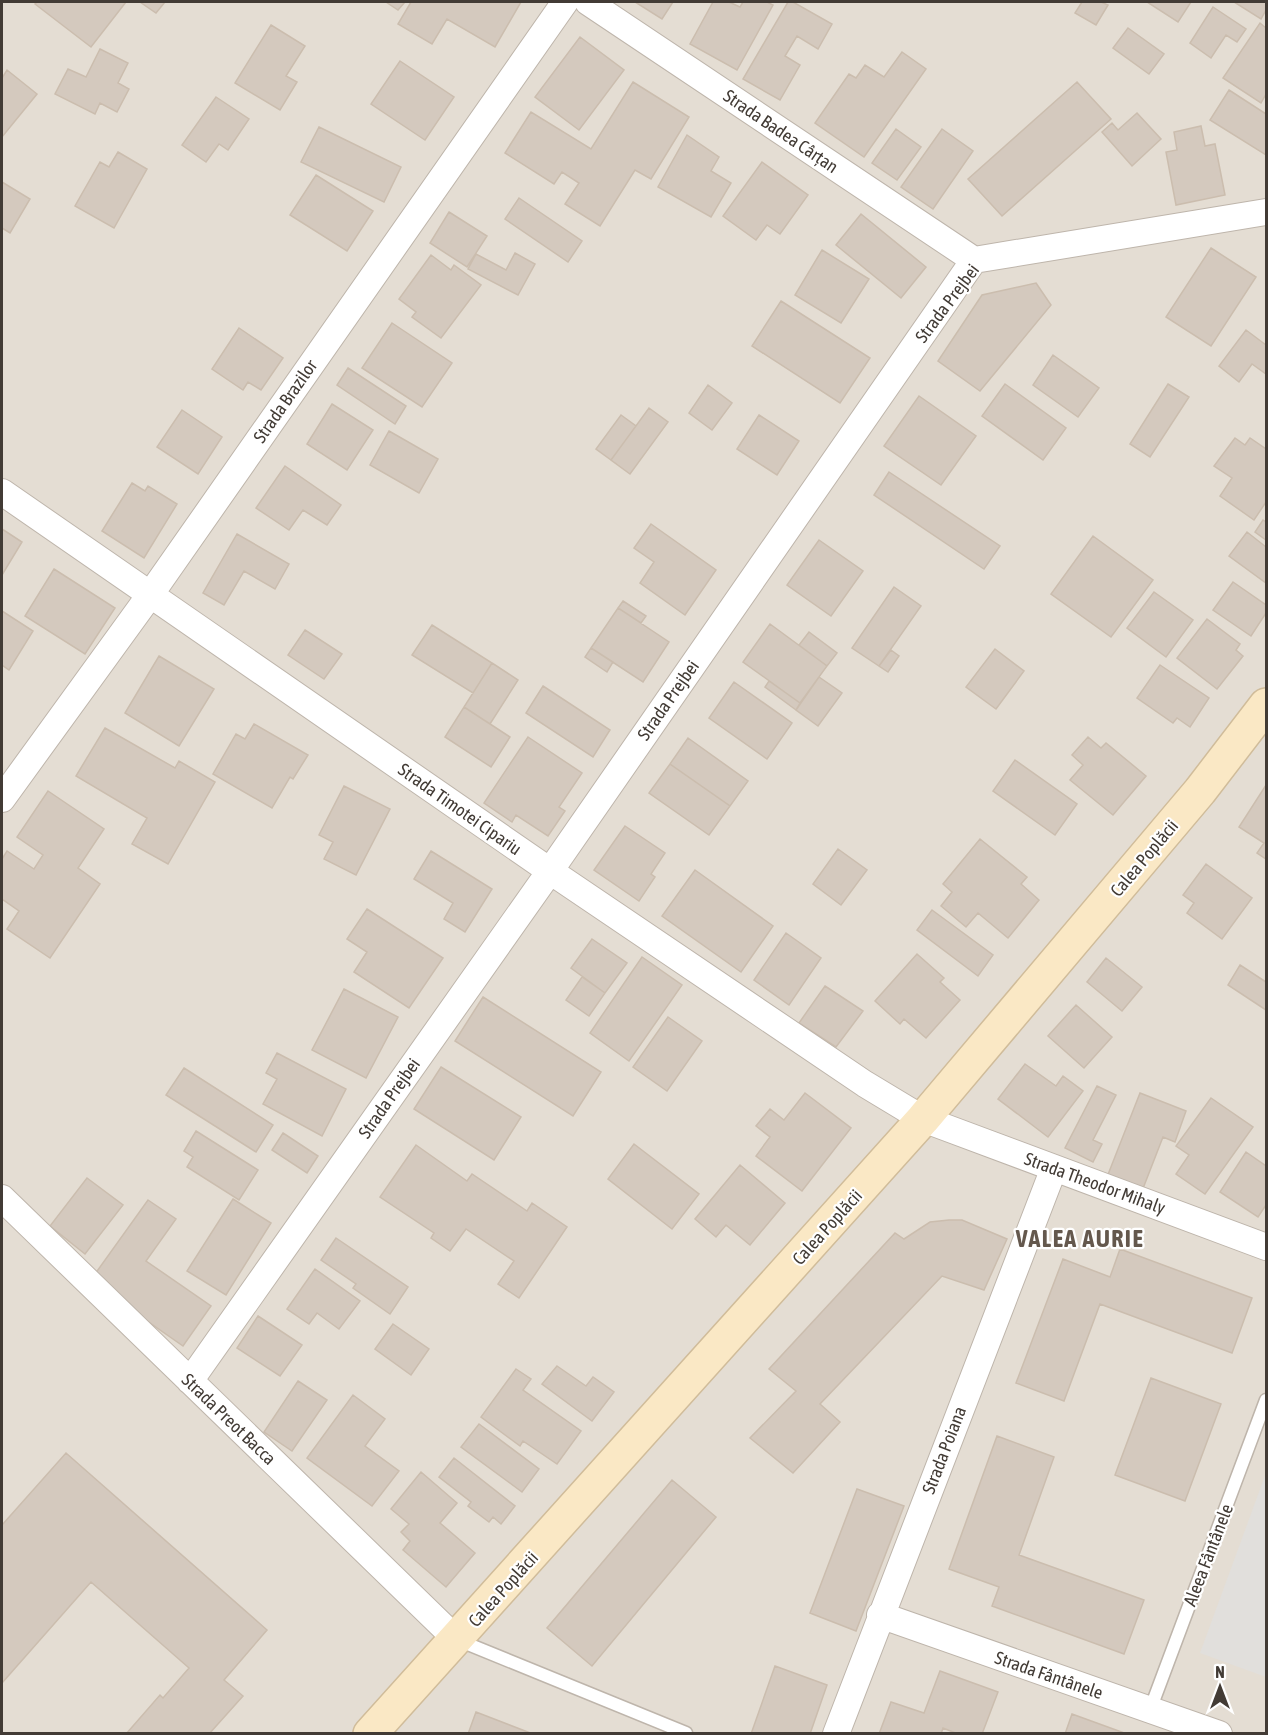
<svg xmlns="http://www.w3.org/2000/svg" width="1268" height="1735" font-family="'Asap Condensed',sans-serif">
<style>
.residential{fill:#e4ddd3}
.parking{fill:#e1dfdc}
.building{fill:#d4c9be;stroke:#cbbdae;stroke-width:1.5}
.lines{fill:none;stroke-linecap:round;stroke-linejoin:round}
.service-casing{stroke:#beb5ab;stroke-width:15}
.minor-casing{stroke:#beb5ab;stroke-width:28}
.secondary-casing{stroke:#d0bc9a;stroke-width:36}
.service{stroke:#fff;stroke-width:12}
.minor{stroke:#fff;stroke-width:26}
.secondary{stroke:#fae8c5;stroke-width:33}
.labels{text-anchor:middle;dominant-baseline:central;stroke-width:4.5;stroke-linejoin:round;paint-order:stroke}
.street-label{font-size:18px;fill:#423b35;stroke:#fff}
.district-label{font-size:24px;font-weight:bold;letter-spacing:1.5px;fill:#64584d;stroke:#fff}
</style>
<rect width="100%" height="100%" fill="#f0ece4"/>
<path class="residential" d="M2,2H1266V1733H2Z"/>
<path class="parking" d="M1266,1473V1677L1200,1653Z"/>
<path class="building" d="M37,2H126L91,47L35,4Z
M140,2H165L156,13Z
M386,2H405L398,10Z
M411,2H521L495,47L447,19L432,44L398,24Z
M635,2H673L662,19Z
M713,2H729L740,7L743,2H767L773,5L737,70L690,44Z
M788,2H793L832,24L818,49L797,36L785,56L800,65L780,100L743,79Z
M1082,2H1101L1108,5L1096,25L1075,13Z
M1147,2H1191L1178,22Z
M1234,2H1266V10L1261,19Z
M1213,7L1246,29L1237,42L1226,35L1211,58L1190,43Z
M1260,23L1266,28V94L1261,103L1223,78Z
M271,25L305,46L286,76L297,82L280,110L235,83Z
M1128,28L1164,54L1149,74L1113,48Z
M580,37L624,70L579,130L535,97Z
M100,49L128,63L118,83L129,89L117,112L100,103L95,114L55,94L68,69L86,77Z
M902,52L926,69L864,157L815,123L849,74L856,78L865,65L884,77Z
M400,61L454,97L425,140L371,104Z
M7,70L37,94L2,137V78Z
M633,82L689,117L651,179L635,170L600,226L565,204L579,183L562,172L554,184L505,153L531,112L591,149Z
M1077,82L1111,119L1002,216L968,179Z
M1229,90L1266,114V155L1210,120Z
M216,97L249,119L228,150L219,144L206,162L182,145Z
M1137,113L1161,139L1132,166L1102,132L1112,123L1118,130Z
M1201,126L1205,146L1215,144L1225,195L1176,205L1166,152L1177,150L1174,132Z
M319,127L401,167L384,202L301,162Z
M896,129L921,147L897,180L872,163Z
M942,129L973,151L933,209L901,187Z
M687,135L719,157L711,171L731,183L711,217L658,187Z
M118,152L147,169L114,228L75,206L100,162L109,167Z
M762,162L808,195L780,234L767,225L756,240L723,216Z
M316,175L373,211L347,251L290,215Z
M2,182L30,199L10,233L2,228Z
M519,198L582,241L568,262L505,219Z
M449,212L487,236L467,267L430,243Z
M861,214L926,267L901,298L836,245Z
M1211,248L1256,277L1211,346L1166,317Z
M822,250L869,279L841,323L795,295Z
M515,253L535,264L518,295L468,269L476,254L506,270Z
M431,255L451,270L454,265L481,285L441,338L412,317L416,312L399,299Z
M1036,283L1051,305L980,391L938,361L982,295Z
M781,301L870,358L840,403L752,346Z
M392,323L452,363L422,407L362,368Z
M239,328L283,358L261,390L248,382L243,390L212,369Z
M1246,330L1266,345V374L1252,364L1239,382L1219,366Z
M1053,355L1099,388L1078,417L1033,385Z
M348,368L406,406L395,424L337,385Z
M1005,384L1066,428L1043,460L982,416Z
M1168,384L1189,397L1150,457L1130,444Z
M708,385L732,403L712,430L689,413Z
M919,396L976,436L941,485L884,446Z
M332,404L373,430L347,470L307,444Z
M649,408L668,422L630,474L611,460Z
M182,410L222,437L198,474L157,447Z
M621,415L636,426L611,460L596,449Z
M759,415L799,441L777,475L737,449Z
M389,431L438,459L419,493L370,465Z
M1235,438L1245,445L1250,438L1266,449V502L1254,520L1220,496L1232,478L1214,466Z
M285,466L341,505L327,525L303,510L289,530L256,508Z
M889,472L1000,546L984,569L874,495Z
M132,483L145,491L148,486L177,504L144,558L102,531Z
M1263,520L1266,522V540L1255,532Z
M651,524L716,570L685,615L640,583L654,562L634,548Z
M2,529L22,542L2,575Z
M1247,532L1266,547V583L1229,556Z
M237,534L289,564L275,589L244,571L224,605L203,593Z
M1093,536L1153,580L1111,637L1051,594Z
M819,540L863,571L831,616L787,585Z
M54,569L115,608L85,654L25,616Z
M1233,582L1266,605V613L1251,636L1213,610Z
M894,587L921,606L879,666L852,648Z
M1154,592L1193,620L1166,657L1127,628Z
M623,601L646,616L641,623L618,608Z
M618,608L669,642L643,682L591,648Z
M2,611L33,631L9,670L2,665Z
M1207,619L1240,644L1236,650L1243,656L1217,689L1177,658Z
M770,624L827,666L800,703L743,662Z
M432,625L492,663L473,693L412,655Z
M305,630L342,654L324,679L288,655Z
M809,632L837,653L827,666L799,645Z
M591,648L613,662L607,672L585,657Z
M995,649L1024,671L996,709L966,687Z
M891,650L899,656L888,672L879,666Z
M159,656L214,689L179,746L125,713Z
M492,663L518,680L490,724L464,707Z
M1160,665L1209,698L1190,727L1177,718L1173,723L1137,698Z
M819,677L842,693L818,726L796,710Z
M769,681L800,703L796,710L765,687Z
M734,682L792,723L767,759L709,718Z
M543,686L610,730L593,757L526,713Z
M464,707L510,737L491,767L445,737Z
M254,724L308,755L293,779L290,777L272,808L213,774L236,734L245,739Z
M105,728L175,768L179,761L215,782L168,864L132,844L147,818L76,776Z
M528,737L582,773L559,807L565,811L548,836L516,815L512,822L484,803Z
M1088,737L1101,748L1106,743L1146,776L1113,815L1070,780L1083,765L1072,755Z
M688,738L748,781L730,806L670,764Z
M1015,760L1077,804L1055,835L993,791Z
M670,764L730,806L709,835L649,793Z
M1266,785V859L1257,853L1264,843L1239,827Z
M344,786L390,809L356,875L324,859L333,842L319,835Z
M48,791L104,829L78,868L100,884L50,958L7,929L19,911L2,899V859L7,851L34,869L43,855L17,837Z
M625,826L665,853L651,874L655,877L639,901L594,870Z
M980,839L1027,877L1021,884L1039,900L1008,938L978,913L966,927L941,906L952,892L943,884Z
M838,849L867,870L841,905L813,884Z
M431,851L492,889L465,932L444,919L453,903L414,879Z
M1206,864L1252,898L1222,939L1187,913L1194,903L1183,895Z
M695,870L773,926L741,972L662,916Z
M367,909L443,958L409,1008L354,972L367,952L347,939Z
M932,910L993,955L978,976L917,930Z
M786,933L821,958L789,1005L754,980Z
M592,939L627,963L605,993L571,968Z
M917,954L944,978L940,982L960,1000L926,1038L904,1019L900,1024L875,1001Z
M642,957L682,985L629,1061L590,1033Z
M1106,958L1142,987L1122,1011L1087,982Z
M1240,965L1266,982V1010L1228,985Z
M582,977L605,993L589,1016L566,1000Z
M825,986L863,1011L836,1047L799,1023Z
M344,989L398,1017L366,1078L312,1050Z
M483,997L601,1072L573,1116L455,1041Z
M1076,1005L1112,1037L1084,1068L1048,1036Z
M668,1017L702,1041L667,1091L633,1067Z
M277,1053L346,1089L322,1136L263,1104L277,1079L266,1073Z
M1025,1064L1056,1086L1063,1076L1083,1091L1048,1137L998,1099Z
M441,1067L521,1117L494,1160L414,1109Z
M184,1068L273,1125L256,1152L166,1095Z
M1097,1086L1116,1095L1093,1140L1102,1144L1093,1162L1065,1148Z
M805,1093L851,1128L802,1191L756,1156L770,1137L756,1126L770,1109L784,1120Z
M1140,1093L1186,1111L1175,1142L1163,1137L1142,1191L1107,1177Z
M1211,1098L1253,1127L1205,1194L1176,1174L1189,1155L1176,1146Z
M196,1131L258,1170L239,1200L187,1167L193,1157L184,1151Z
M283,1133L318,1156L307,1173L272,1150Z
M634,1144L699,1194L672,1229L608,1179Z
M416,1145L467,1181L472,1174L527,1211L532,1203L567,1227L519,1298L498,1284L514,1261L466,1229L450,1251L431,1238L434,1233L380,1197Z
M1246,1152L1266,1166V1205L1258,1217L1220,1192Z
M740,1165L785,1203L750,1245L726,1225L716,1237L695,1219Z
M87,1178L123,1205L85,1254L50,1226Z
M233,1199L271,1223L226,1295L187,1271Z
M148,1200L176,1219L146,1261L211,1306L183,1346L90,1281Z
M949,1220H962L1007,1239L984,1290L942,1276L820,1404L840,1422L793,1473L750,1438L796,1391L769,1369L895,1233L904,1239L930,1222Z
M336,1238L408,1287L390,1314L353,1288L356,1284L321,1260Z
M1120,1249L1252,1298L1232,1353L1100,1304L1064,1401L1016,1383L1063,1259L1110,1277Z
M315,1269L360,1301L339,1329L317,1313L309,1324L287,1309Z
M258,1316L302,1345L280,1376L237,1348Z
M393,1324L429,1349L411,1375L375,1349Z
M557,1366L586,1386L593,1377L614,1392L592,1421L542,1384Z
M516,1369L531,1379L523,1390L581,1431L557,1464L523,1441L520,1446L481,1417Z
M1151,1378L1221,1404L1185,1501L1115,1475Z
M298,1381L327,1400L292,1451L264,1432Z
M353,1395L385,1419L365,1446L399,1471L372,1506L307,1458Z
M479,1424L539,1469L522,1492L461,1447Z
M997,1436L1054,1457L1019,1555L1144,1600L1124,1654L992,1606L999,1587L949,1569Z
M66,1453L267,1630L224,1680L243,1696L209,1734H126L160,1695L163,1698L189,1668L91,1582L2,1683V1525Z
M454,1458L515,1506L501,1524L493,1517L489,1522L468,1506L471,1502L439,1477Z
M421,1472L457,1503L440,1523L475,1553L446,1587L403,1550L410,1541L401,1532L409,1524L391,1509Z
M672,1480L716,1517L592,1666L547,1628Z
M857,1489L904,1506L856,1631L810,1613Z
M775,1666L827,1685L810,1734H751Z
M940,1671L998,1692L982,1734H958L943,1728L941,1734H879L891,1702L924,1713Z
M476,1712L533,1734H468Z
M1072,1714L1127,1734H1065Z"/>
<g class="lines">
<defs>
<path id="service" d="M458,1640L686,1733
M1150,1710L1266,1400"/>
<path id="minor" d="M588,2L974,260
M2,492L550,871L865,1084L923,1119L1266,1247
M2,799L150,595L565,2
M2,1198L457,1640
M190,1381L550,871L974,260L1266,212
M880,1615L1219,1734
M836,1734L1054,1168"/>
<path id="secondary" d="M370,1734L923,1119L1200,791L1266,705"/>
</defs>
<use href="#service" class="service-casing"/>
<use href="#minor" class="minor-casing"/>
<use href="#secondary" class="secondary-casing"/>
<use href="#service" class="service"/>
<use href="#minor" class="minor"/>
<use href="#secondary" class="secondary"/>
</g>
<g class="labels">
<g class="street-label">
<text transform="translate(781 131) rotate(34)">Strada Badea Cârțan</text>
<text transform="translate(947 303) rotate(-53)">Strada Prejbei</text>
<text transform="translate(285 401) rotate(-55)">Strada Brazilor</text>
<text transform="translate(668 700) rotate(-55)">Strada Prejbei</text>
<text transform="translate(460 809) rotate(35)">Strada Timotei Cipariu</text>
<text transform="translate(1144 858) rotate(-50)">Calea Poplăcii</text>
<text transform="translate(389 1098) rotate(-55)">Strada Prejbei</text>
<text transform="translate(1095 1183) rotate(20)">Strada Theodor Mihaly</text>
<text transform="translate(827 1227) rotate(-48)">Calea Poplăcii</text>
<text transform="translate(229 1419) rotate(44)">Strada Preot Bacca</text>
<text transform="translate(944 1450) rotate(-69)">Strada Poiana</text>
<text transform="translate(1208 1555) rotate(-69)">Aleea Fântânele</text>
<text transform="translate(503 1589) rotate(-48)">Calea Poplăcii</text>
<text transform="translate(1049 1675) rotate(19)">Strada Fântânele</text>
</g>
<g class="district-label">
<text x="1080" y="1238">VALEA AURIE</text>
</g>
</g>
<rect width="1268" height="1735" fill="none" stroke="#423b35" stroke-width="6"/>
<g transform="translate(1220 1687)" stroke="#ffffff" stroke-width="4.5" paint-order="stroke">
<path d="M0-4.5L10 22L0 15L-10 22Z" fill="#423b35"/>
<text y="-9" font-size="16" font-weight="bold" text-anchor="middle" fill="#423b35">N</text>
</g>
</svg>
